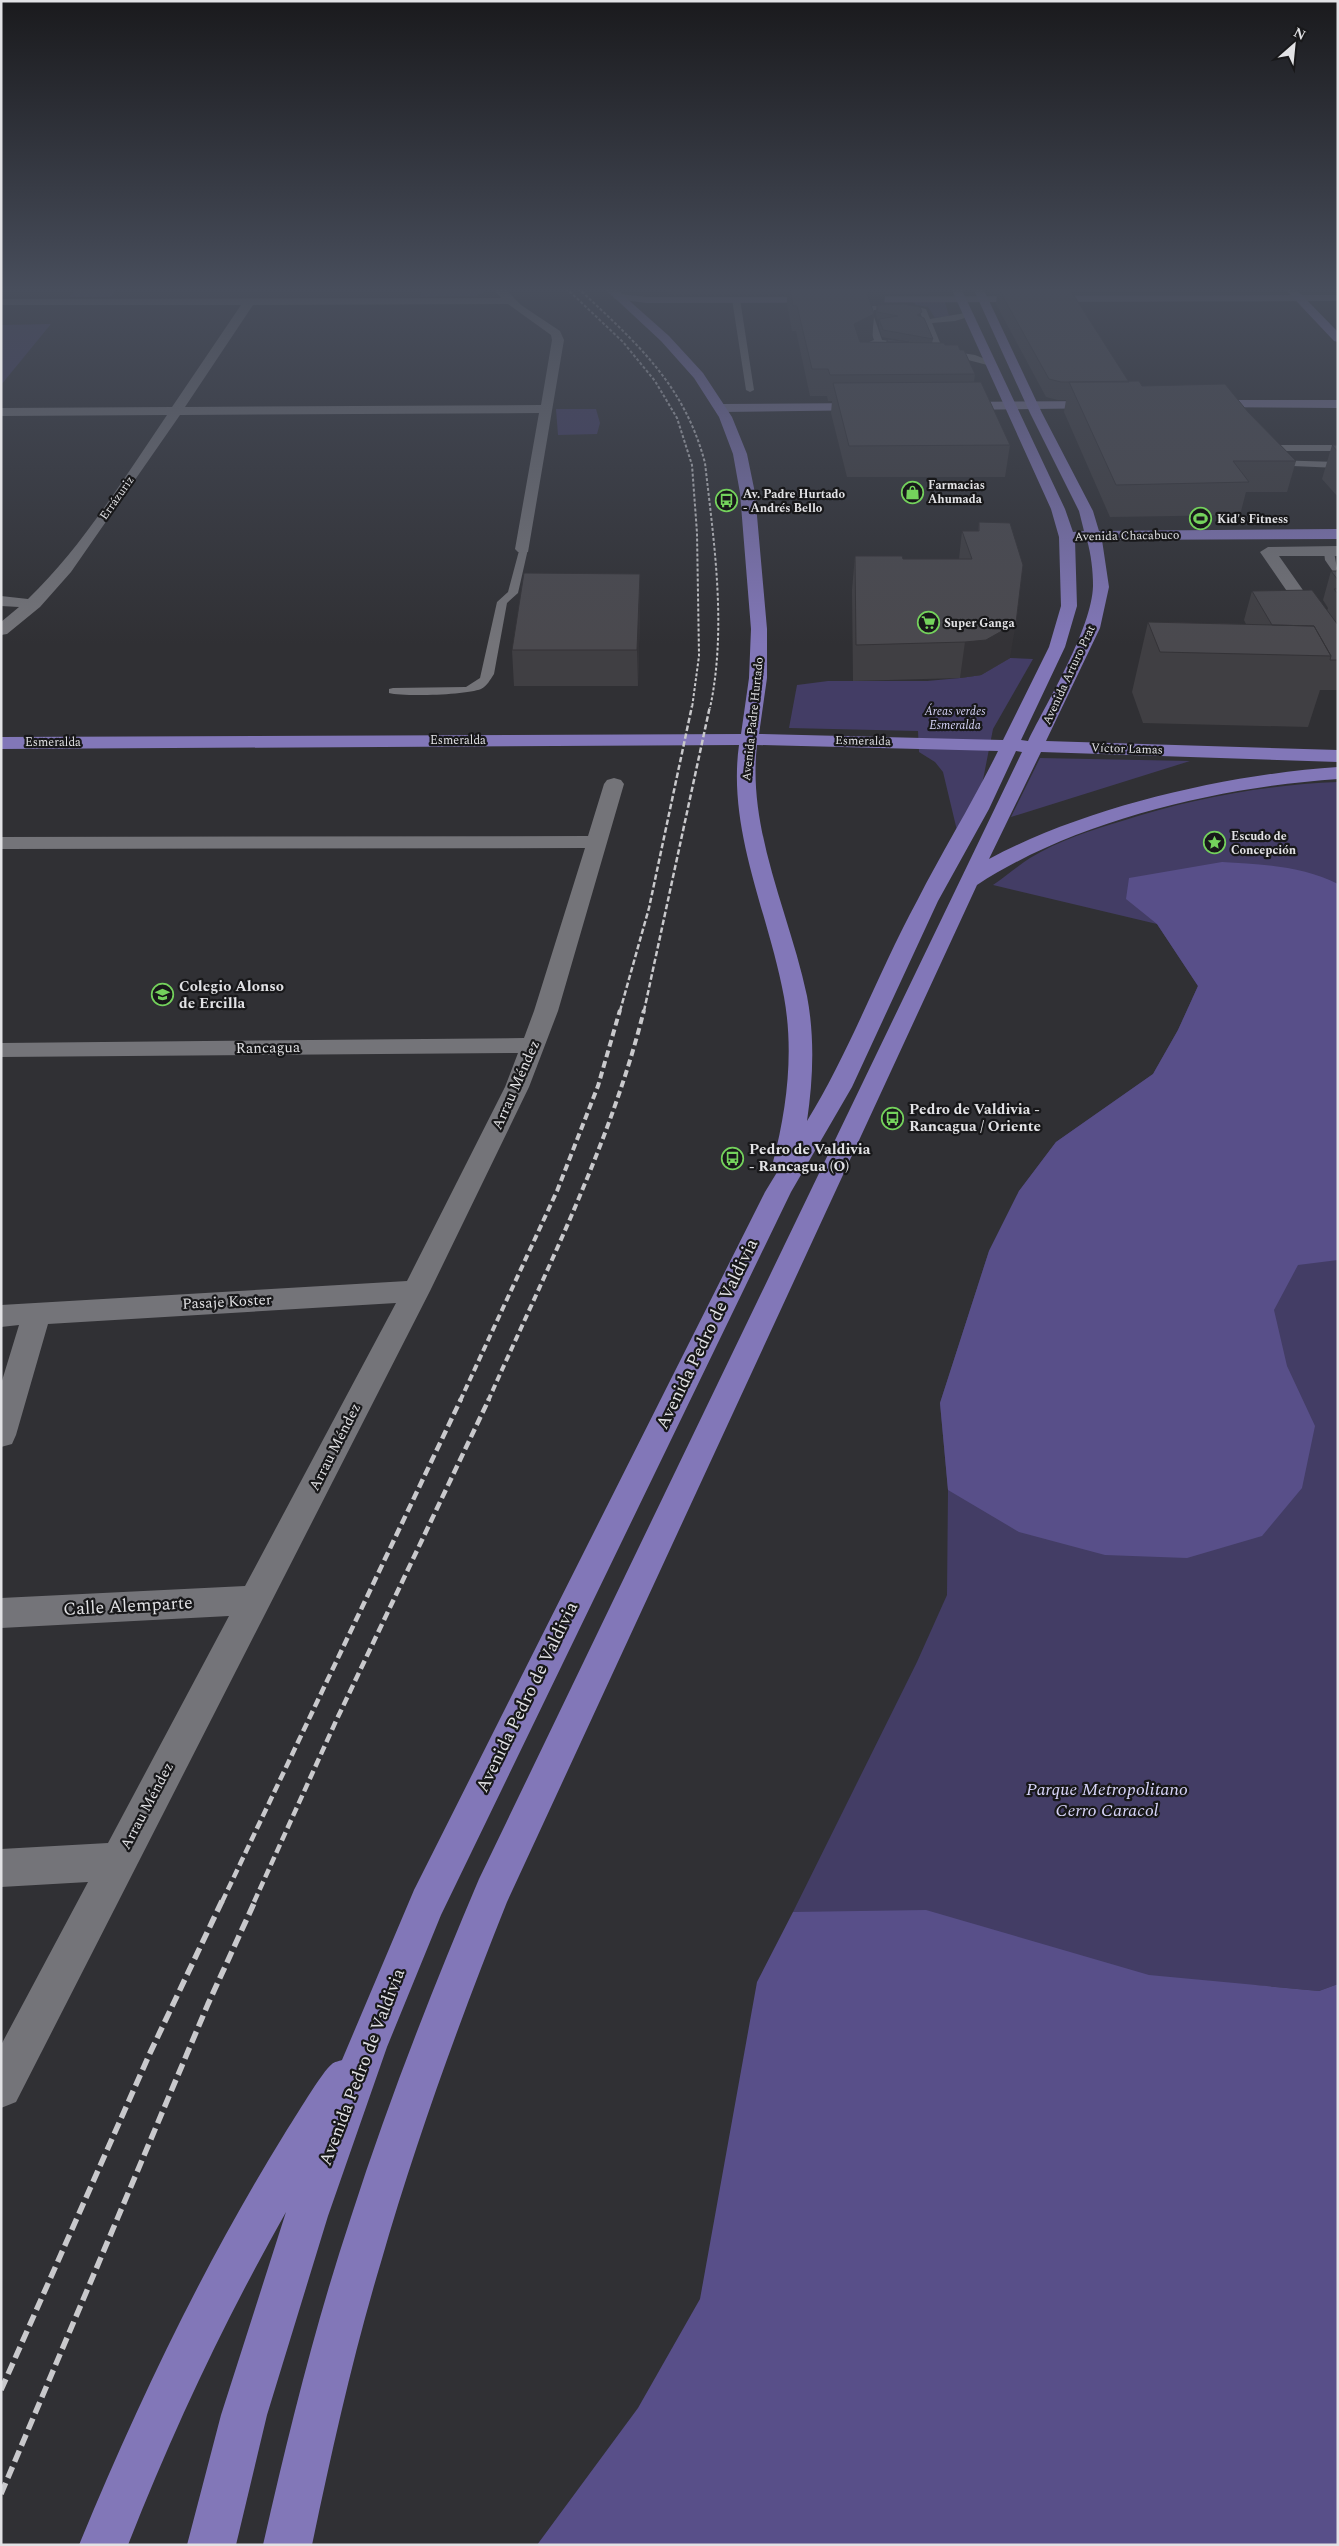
<svg xmlns="http://www.w3.org/2000/svg" width="1339" height="2546" font-family="Spectral,serif">
<style>
.green{fill:#433d65}
.forest{fill:#584f89}
.lines{fill:none;stroke-linecap:round;stroke-linejoin:round}
.lane{fill:#747479;fill-rule:evenodd}
.street{fill:#747479;fill-rule:evenodd}
.secondary{fill:#7b7698;fill-rule:evenodd}
.primary{fill:#8277b8;fill-rule:evenodd}
.rail-far4{stroke:#c9c9cc;stroke-width:2;stroke-dasharray:3 2;stroke-linecap:butt}
.rail-far3{stroke:#c9c9cc;stroke-width:2.5;stroke-dasharray:5.5 2.5;stroke-linecap:butt}
.rail-far2{stroke:#c9c9cc;stroke-width:4;stroke-dasharray:7 4;stroke-linecap:butt}
.rail-far1{stroke:#c9c9cc;stroke-width:4.5;stroke-dasharray:9 4.5;stroke-linecap:butt}
.rail{stroke:#c9c9cc;stroke-width:5.5;stroke-dasharray:12 5.5;stroke-linecap:butt}
.wall{fill:#403f43}
.shaded-wall{fill:#343337}
.building{fill:#4a494e;stroke:#343337}
.labels{text-anchor:middle;dominant-baseline:central;stroke-width:4.5;stroke-linejoin:round;paint-order:stroke}
.far-poi-label{font-size:12px;font-weight:bold;fill:#e2e2e5;stroke:#18181a;text-anchor:start}
.far-street-label{font-size:12px;fill:#e2e2e5;stroke:#18181a}
.far-park-label{font-size:12px;font-style:italic;fill:#d7d4f8;stroke:#18181a}
.poi-label{font-size:15px;font-weight:bold;fill:#e2e2e5;stroke:#18181a;text-anchor:start}
.street-label{font-size:15px;fill:#e2e2e5;stroke:#18181a}
.near-street-label{font-size:18px;fill:#e2e2e5;stroke:#18181a}
.near-park-label{font-size:18px;font-style:italic;fill:#d7d4f8;stroke:#18181a}
</style>
<rect width="100%" height="100%" fill="#303034"/>
<path class="green" d="M78,288H119L110,297H69Z
M423,288H482L486,292L474,296L420,297Z
M913,302H945L949,316L935,318L928,307L916,305Z
M51,324L1,385V325Z
M556,409H596L600,423L597,434L558,435Z
M1010,658L1033,659L993,729L978,805L960,843L943,772L935,762L919,752L918,731L789,728L797,685L828,681H927L960,678L981,675Z
M1040,758L1190,761L1011,817Z
M1338,782V1984L1319,1991L1254,1985L919,2400L793,1912L917,1662L947,1595L948,1490L940,1403L989,1251L1019,1191L1056,1142L1153,1074L1178,1030L1198,986L1157,924L993,885C1006,876 1018,866 1030,858C1058,841 1091,830 1122,821C1192,798 1264,785 1338,782Z"/>
<path class="forest" d="M1222,862C1260,864 1303,866 1338,884V1260L1298,1265L1274,1310L1287,1366L1315,1426L1302,1488L1262,1536L1187,1558L1105,1555L1019,1532L948,1490L940,1403L989,1251L1019,1191L1056,1142L1153,1074L1178,1030L1198,986L1157,924L1126,899L1129,878Z
M926,1910L1149,1975L1319,1991L1338,1984V2545H537L638,2408L700,2299L757,1982L793,1912Z"/>
<g class="lines">
<path class="lane" d="M736,297L740,299L754,390L750,392L746,390L732,299Z
M909,305L926,309L930,319L971,312V316L955,321L932,323L943,350L975,355L995,363V367L945,354L948,365L941,367L925,324L918,322L923,320L920,312L909,309L874,310L873,314L882,340L912,344V348L883,344L886,354L896,358L892,360L880,357L876,345L862,351V355H856L855,348L874,340L865,314L866,308L873,306Z
M1338,445V451H1269L1264,453L1271,460L1338,462V468L1268,465L1255,452L1267,445Z
M520,547L528,549L518,593L507,603L494,674C490,680 487,686 481,689C467,695 404,697 389,693V689L393,688L466,687L480,678L497,602L508,592Z
M1329,549L1334,552L1338,574L1334,573L1325,560L1324,552Z"/>
<path class="street" d="M493,288H504L521,305L560,331L564,340L528,552H518L515,549L539,413L180,415L71,572L40,607L7,634L1,635V622L19,607L1,606V596L28,599C83,546 124,478 167,415L1,416V408L172,407L241,305H1V299L501,298ZM508,304L551,335L552,340L541,405L185,407L253,305Z
M1338,546V556H1279L1338,640V658L1332,657L1260,552L1268,547Z
M614,778L621,780L624,784L558,1011L529,1087L430,1291L16,2102L1,2108V2045L88,1882L1,1887V1849L108,1843L229,1616L1,1628V1598L245,1586L396,1303L48,1324L16,1435L12,1444L1,1447V1384L19,1325L1,1327V1305L407,1281L505,1087L518,1053L1,1057V1043L524,1038L534,1011L585,848L1,849V837L588,836L604,784L607,780Z"/>
<path class="secondary" d="M619,294L647,297L1338,295V301L647,303L615,299L613,297Z
M1205,400H1338V408L1200,407L1199,404L1200,401Z
M1102,401L1107,402L1108,405L1107,408L955,410L949,406L955,402Z
M870,403L875,404L876,407L875,410L721,412L715,408L721,404Z"/>
<path class="primary" d="M604,288H615L669,336L703,373L732,417L747,454L755,493L767,629V678L759,734L1003,740L1049,647L1061,606L1059,537L1051,509L951,288H961L1065,509L1073,532L1084,531L1079,511L1030,413L973,288H983L1042,413L1093,511L1099,531L1338,529V539L1102,540L1109,587L1100,628L1046,741L1338,750V762L1041,752L989,859C1085,807 1229,774 1338,767V779C1220,787 1076,820 977,885L507,1902C460,2020 416,2140 381,2262C353,2355 332,2450 312,2545H263C288,2435 315,2325 351,2217C388,2102 432,1990 479,1879L1022,752L1016,751L989,809L938,901L852,1087L791,1192L441,1915L387,2047L328,2216L267,2415L236,2545H187L221,2415L286,2212C225,2320 173,2430 128,2545H79C138,2402 204,2264 285,2133C293,2121 323,2070 332,2064C334,2062 339,2061 342,2060L414,1890L765,1192L779,1169L773,1162C787,1108 794,1052 784,997C769,914 727,831 739,745L1,749V737L741,734L749,678L751,629L740,493L733,454L719,417L694,378L661,341ZM1075,540H1087C1091,554 1093,571 1093,586C1092,628 1047,702 1028,741L1021,740L1065,647L1077,606ZM757,745L998,751C973,802 943,850 917,901C878,973 850,1051 807,1121C813,1080 815,1038 807,996C790,914 747,831 757,745Z
M1284,288H1295L1338,332V342L1334,341Z"/>
<path class="rail-far4" d="M566,288L623,342L655,381L677,418L692,465L697,533L699,656L692,708
M578,288C635,342 684,383 705,463C714,543 727,628 710,708"/>
<path class="rail-far3" d="M620,1011L649,908L692,706
M644,1011L710,706"/>
<path class="rail-far2" d="M460,1401L557,1191L598,1086L620,1010
M488,1401C544,1275 611,1143 644,1010"/>
<path class="rail-far1" d="M222,1902L461,1399
M254,1902L336,1721L489,1399"/>
<path class="rail" d="M1,2390L150,2053L222,1901
M1,2494L208,2004L255,1901"/>
</g>
<path class="wall" d="M663,288H930L929,294H885L884,304L871,306L874,314L872,339L866,342H886L887,339L910,342L882,337L879,327V320L877,319L876,313L877,305L921,317L933,339L932,343L945,345L975,374L974,382L1010,445L1005,477H847L831,413L832,401H828L827,396H810L796,331H792L787,304V295H672Z
M987,288H1166L1165,291H1071L1129,382L1142,386L1248,412L1296,461L1287,492H1246L1240,515L1110,517L1064,412L1066,400H1058L1046,397L996,304L997,294H991Z
M1332,445H1338V497L1322,479Z
M979,522L1010,658L981,675L960,678L853,681L852,590L855,556L903,559H959L962,531H978Z
M1338,566V690H1320L1308,727L1143,723L1132,692L1148,622L1246,624L1244,620L1252,591L1327,611L1328,608L1323,600L1331,571H1336Z
M640,608L638,686H514L512,650Z"/>
<path class="shaded-wall" d="M868,288H886L884,304L866,307Z
M874,314L872,339L852,349L854,324Z
M640,574V608L638,686L637,650Z
M1016,623L1010,658L981,675L960,678L965,642Z"/>
<path class="building" d="M790,288H868L867,293L874,314L854,324L860,342L944,343L945,345H958L960,350H964L975,374L830,375L828,369H812L797,306H793Z
M998,288H1069L1129,382H1061L1049,379Z
M904,304L920,307L922,312L917,315L924,318L933,339L883,330L879,319L898,316L877,312V305Z
M887,339L909,342H888Z
M1139,381L1142,386L1225,384L1248,412L1296,461H1233L1249,482L1116,485L1069,382Z
M981,382L1010,445L849,446L833,383Z
M1332,445H1338V452Z
M979,522L1010,523L1023,565L1016,623L986,640L965,642L856,645L855,556H902L903,559H972L962,531H979Z
M1331,571H1338V580Z
M524,573L640,574L637,650H512Z
M1334,589H1338V594Z
M1312,590L1338,625V660H1330L1331,656L1314,626L1272,625L1252,591Z
M1148,622L1314,626L1331,656L1160,652Z"/>
<linearGradient id="sky" x2="0" y2="1"><stop stop-color="#1a1a1d"/><stop offset="0.45" stop-color="#484e5c"/><stop offset="1" stop-color="#484e5c" stop-opacity="0"/></linearGradient>
<rect width="1339" height="644" fill="url(#sky)"/>
<defs>
<symbol id="shop-ring" viewBox="-11 -11 22 22"><circle r="9.5" fill="#18181a" stroke="#74d25c" stroke-width="1.5"/><path d="M-5-2.5h2.3a2.7 3.5 0 0 1 5.4 0H5L5.5 6h-11ZM-1.5-2.5h3a1.5 2.3 0 0 0-3 0Z" fill="#74d25c"/></symbol>
<symbol id="bus-ring" viewBox="-11 -11 22 22"><circle r="9.5" fill="#18181a" stroke="#74d25c" stroke-width="1.5"/><path d="M-5-6H5V4H4V6H2V4H-2V6H-4V4H-5ZM-3.5-4V0h7V-4ZM-3.5 1.2v1.5H-2V1.2ZM2 1.2v1.5H3.5V1.2Z" fill="#74d25c"/></symbol>
<symbol id="stadium-ring" viewBox="-11 -11 22 22"><circle r="9.5" fill="#18181a" stroke="#74d25c" stroke-width="1.5"/><path d="M0-5a6.5 5 0 1 0 0 10a6.5 5 0 1 0 0-10ZM-3.5-1.8h7v3.6h-7Z" fill="#74d25c"/></symbol>
<symbol id="supermarket-ring" viewBox="-11 -11 22 22"><circle r="9.5" fill="#18181a" stroke="#74d25c" stroke-width="1.5"/><path d="M-6-5.5h2.5l.6 2H6L4.5 2H-2.5L-4.4-4H-6ZM-1.5 3.2a1.3 1.3 0 1 0 .1 0ZM3 3.2a1.3 1.3 0 1 0 .1 0Z" fill="#74d25c"/></symbol>
<symbol id="sight-ring" viewBox="-11 -11 22 22"><circle r="9.5" fill="#18181a" stroke="#74d25c" stroke-width="1.5"/><path d="M0-6L1.8-2.2L6-1.7L2.9 1.2L3.7 5.4L0 3.3L-3.7 5.4L-2.9 1.2L-6-1.7L-1.8-2.2Z" fill="#74d25c"/></symbol>
<symbol id="school-ring" viewBox="-11 -11 22 22"><circle r="9.5" fill="#18181a" stroke="#74d25c" stroke-width="1.5"/><path d="M0-5L7-2L0 1L-7-2ZM-4 1L0 2.5L4 1V4Q0 6-4 4Z" fill="#74d25c"/></symbol>
</defs>
<g fill-rule="evenodd">
<use href="#shop-ring" x="900" y="480" width="25" height="25"/>
<use href="#bus-ring" x="714" y="488" width="25" height="25"/>
<use href="#stadium-ring" x="1188" y="506" width="25" height="25"/>
<use href="#supermarket-ring" x="916" y="610" width="25" height="25"/>
<use href="#sight-ring" x="1202" y="830" width="25" height="25"/>
<use href="#school-ring" x="150" y="982" width="25" height="25"/>
<use href="#bus-ring" x="880" y="1106" width="25" height="25"/>
<use href="#bus-ring" x="720" y="1146" width="25" height="25"/>
</g>
<g class="labels">
<g class="far-poi-label">
<text x="928" y="485">Farmacias<tspan x="928" dy="14">Ahumada</tspan></text>
<text x="743" y="494">Av. Padre Hurtado<tspan x="743" dy="14">- Andrés Bello</tspan></text>
<text x="1217" y="519">Kid's Fitness</text>
<text x="944" y="623">Super Ganga</text>
<text x="1231" y="836">Escudo de<tspan x="1231" dy="14">Concepción</tspan></text>
</g>
<g class="far-street-label">
<text transform="translate(117 498) rotate(-55)">Errázuriz</text>
<text transform="translate(1127 536) rotate(-1)">Avenida Chacabuco</text>
<text transform="translate(1069 675) rotate(-65)">Avenida Arturo Prat</text>
<text transform="translate(753 719) rotate(-84)">Avenida Padre Hurtado</text>
<text x="458" y="740">Esmeralda</text>
<text transform="translate(863 741) rotate(1)">Esmeralda</text>
<text x="53" y="742">Esmeralda</text>
<text transform="translate(1127 749) rotate(2)">Víctor Lamas</text>
</g>
<g class="far-park-label">
<text x="955" y="711">Áreas verdes<tspan x="955" dy="14">Esmeralda</tspan></text>
</g>
<g class="poi-label">
<text x="179" y="986">Colegio Alonso<tspan x="179" dy="17">de Ercilla</tspan></text>
<text x="909" y="1109">Pedro de Valdivia -<tspan x="909" dy="17">Rancagua / Oriente</tspan></text>
<text x="749" y="1149">Pedro de Valdivia<tspan x="749" dy="17">- Rancagua (O)</tspan></text>
</g>
<g class="street-label">
<text transform="translate(268 1048) rotate(-1)">Rancagua</text>
<text transform="translate(516 1085) rotate(-66)">Arrau Méndez</text>
<text transform="translate(227 1302) rotate(-3)">Pasaje Koster</text>
<text transform="translate(335 1447) rotate(-63)">Arrau Méndez</text>
<text transform="translate(147 1806) rotate(-62)">Arrau Méndez</text>
</g>
<g class="near-street-label">
<text transform="translate(707 1334) rotate(-64)">Avenida Pedro de Valdivia</text>
<text transform="translate(128 1606) rotate(-3)">Calle Alemparte</text>
<text transform="translate(527 1697) rotate(-64)">Avenida Pedro de Valdivia</text>
<text transform="translate(362 2067) rotate(-69)">Avenida Pedro de Valdivia</text>
</g>
<g class="near-park-label">
<text x="1107" y="1789">Parque Metropolitano<tspan x="1107" dy="21">Cerro Caracol</tspan></text>
</g>
</g>
<rect width="1339" height="2546" fill="none" stroke="#e2e2e5" stroke-width="5"/>
<g transform="translate(1294 45) rotate(27)" stroke="#18181a" stroke-width="4" paint-order="stroke">
<path d="M0-4L9 19L0 12L-9 19Z" fill="#e2e2e5"/>
<text y="-8" font-size="14" font-weight="bold" text-anchor="middle" fill="#e2e2e5">N</text>
</g>
</svg>
